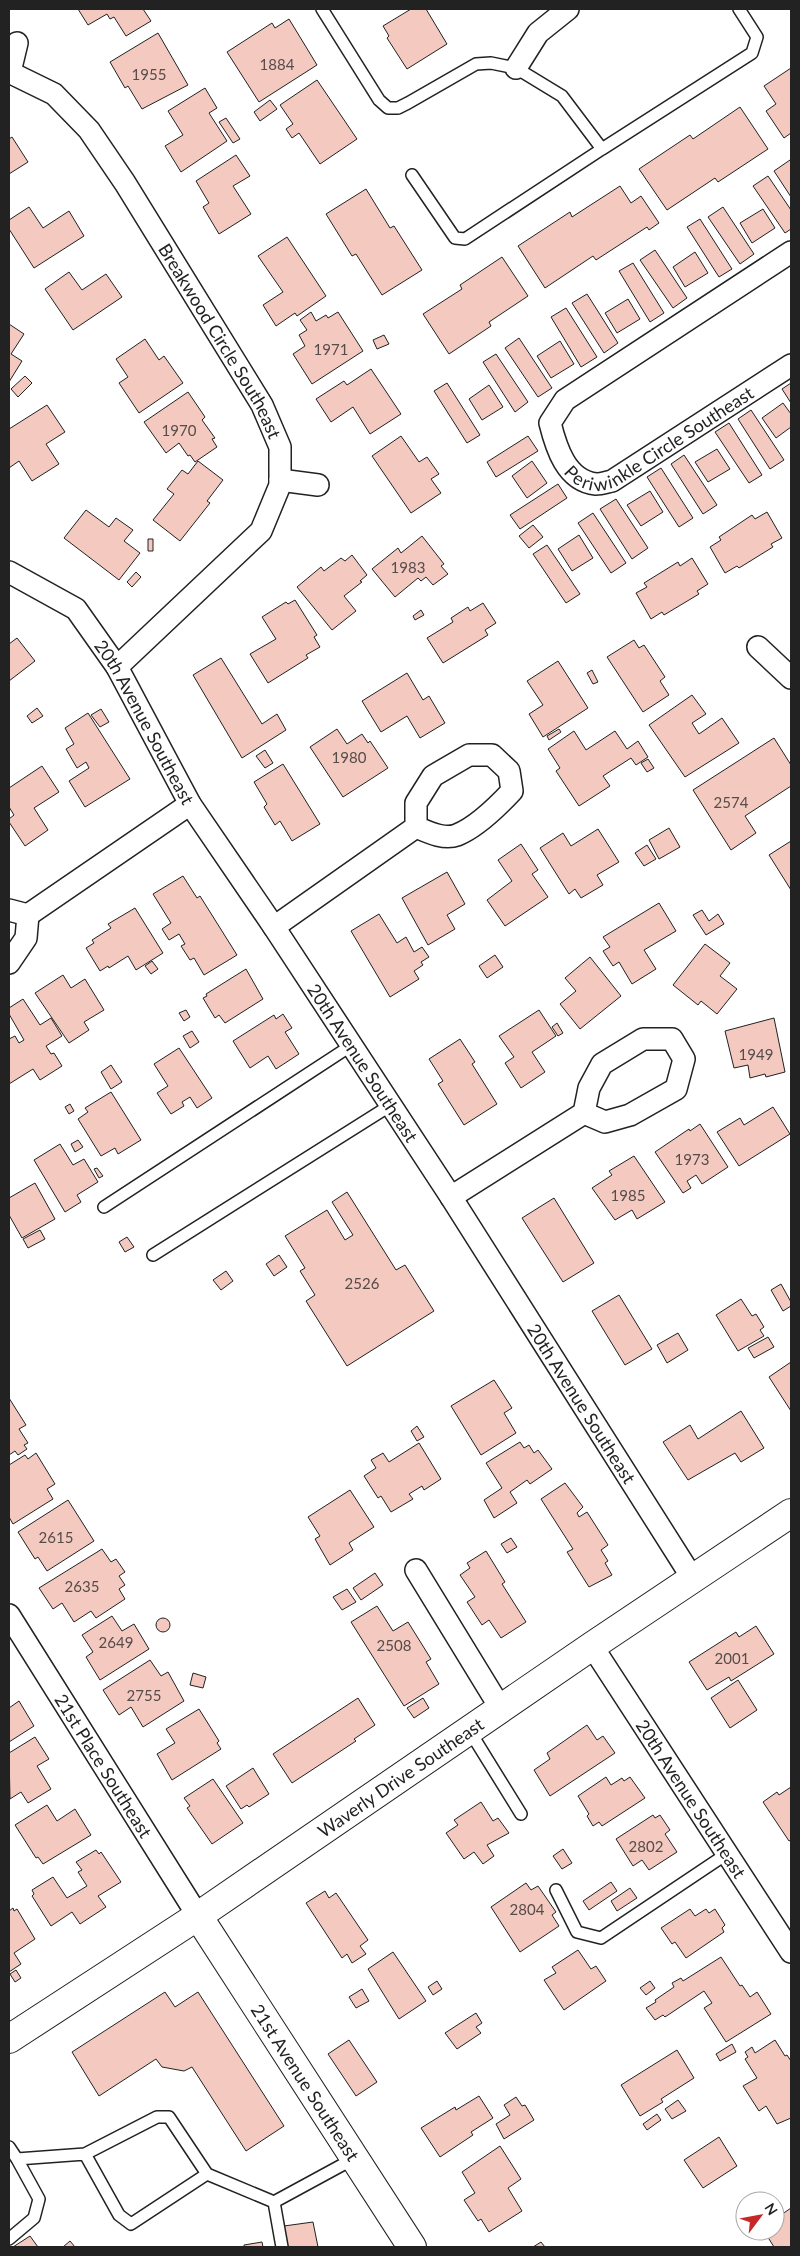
<svg xmlns="http://www.w3.org/2000/svg" width="800" height="2256" font-family="Lato,sans-serif">
<style>
.building{fill:#f3c9c0;stroke:#222}
.lines{fill:none;stroke-linecap:round;stroke-linejoin:round}
.lane-casing{stroke:#222;stroke-width:14}
.street-casing{stroke:#222;stroke-width:24}
.secondary-casing{stroke:#222;stroke-width:30}
.lane{stroke:#fff;stroke-width:11}
.street{stroke:#fff;stroke-width:21}
.secondary{stroke:#fff;stroke-width:28}
.labels{text-anchor:middle;dominant-baseline:central;stroke-width:4;stroke-linejoin:round;paint-order:stroke}
.number-label{font-size:15px;fill:#564c4a}
.street-label{font-size:18px;fill:#222;stroke:#fff}
</style>
<rect width="100%" height="100%" fill="#fff"/>
<path class="building" d="M78,9H143L151,21L126,36L114,17L110,19L107,14L88,25Z
M411,9H426L447,44L407,69L387,38L389,36L383,26Z
M289,19L317,65L259,102L227,52L272,23L275,28Z
M158,33L188,85L142,109L128,86L125,88L110,62Z
M791,68V133L784,138L766,111L776,104L764,86Z
M317,80L357,139L320,164L299,133L292,138L286,129L293,124L280,105Z
M205,88L217,108L209,113L227,141L181,172L165,146L183,135L168,111Z
M270,100L277,109L260,121L254,112Z
M740,107L768,149L718,182L715,178L667,210L639,169L690,135L693,139Z
M226,118L240,139L233,143L219,122Z
M12,137L28,162L9,174V139Z
M236,155L250,176L233,186L251,214L219,234L203,207L209,203L196,181Z
M790,160L791,163V197L774,171Z
M768,176L791,210V229L785,233L753,186Z
M620,186L631,203L641,196L659,223L649,230L647,227L596,260L593,256L545,288L518,246L570,212L572,217Z
M366,189L390,228L394,226L422,270L382,295L356,254L352,256L326,214Z
M29,207L43,228L69,211L84,236L34,268L9,229V220Z
M723,207L754,254L740,264L708,217Z
M763,209L775,228L752,243L740,223Z
M700,219L732,269L719,277L687,227Z
M287,237L326,296L297,316L295,313L276,326L263,305L283,292L258,256Z
M655,250L687,298L673,308L640,260Z
M695,252L708,273L685,287L673,267Z
M502,257L528,296L489,322L491,326L449,354L423,314L462,289L460,285Z
M633,263L664,313L650,322L619,271Z
M69,272L82,290L106,274L122,297L73,330L45,289Z
M587,294L618,343L604,353L572,303Z
M628,299L640,319L617,333L605,313Z
M566,308L597,357L581,367L551,317Z
M311,312L316,321L326,315L328,318L338,312L363,351L312,384L293,354L305,346L299,335L307,330L300,320Z
M9,324L24,334L11,354L22,361L9,382Z
M384,335L389,344L377,349L373,340Z
M519,338L552,388L538,397L505,348Z
M145,339L159,360L164,356L183,383L139,413L119,383L128,377L116,359Z
M560,341L574,364L551,378L537,356Z
M496,354L528,402L515,412L483,362Z
M371,369L401,414L370,434L353,407L331,422L316,399L344,381L347,385Z
M25,376L32,383L18,397L11,389Z
M447,383L480,435L467,443L434,391Z
M791,383V403L782,389Z
M489,385L503,407L482,420L469,399Z
M188,392L205,417L202,420L215,438L212,439L217,447L195,462L190,455L188,456L179,443L166,453L144,422Z
M783,403L791,414V427L776,438L762,418Z
M47,405L65,432L46,444L59,464L32,481L19,461L9,468V429Z
M751,410L784,460L770,469L738,419Z
M729,423L762,475L749,483L715,432Z
M401,436L419,462L427,457L439,474L431,479L441,493L411,513L372,456Z
M528,436L538,451L496,477L487,462Z
M717,449L730,469L708,482L695,462Z
M684,455L717,505L703,514L671,464Z
M198,461L223,480L207,501L210,503L180,541L153,520L174,494L167,489L182,470L188,474Z
M532,461L547,483L527,498L512,476Z
M661,468L693,518L679,527L647,477Z
M558,484L567,498L520,529L510,515Z
M650,491L663,512L641,526L627,505Z
M616,499L648,548L632,559L600,509Z
M86,510L109,527L116,518L133,530L124,541L140,553L119,580L64,538Z
M767,512L782,538L771,544L773,547L739,568L737,566L725,573L710,547L721,540L719,537L752,515L755,519Z
M593,513L626,563L611,573L578,523Z
M533,525L543,537L529,548L519,536Z
M579,535L593,558L572,571L558,549Z
M422,536L444,564L441,566L448,574L433,585L426,577L421,581L418,578L395,597L372,569L398,548L401,553Z
M148,539H153V551H148Z
M547,545L580,594L566,603L533,554Z
M352,555L367,575L360,581L362,582L344,596L356,611L332,630L297,587L321,567L324,571L341,558L345,561Z
M692,558L708,584L697,591L699,594L664,615L662,612L651,619L636,593L647,587L644,583L678,562L680,566Z
M136,572L141,577L132,587L127,582Z
M295,600L317,635L314,637L320,647L306,655L308,658L268,683L250,654L276,639L262,617L286,602L288,604Z
M483,603L496,623L485,630L488,635L443,663L427,638L453,622L451,618L468,607L470,611Z
M421,610L424,615L415,620L413,616Z
M17,638L35,661L9,681V644Z
M634,640L639,648L644,645L665,677L660,681L669,695L643,712L607,657Z
M221,658L262,724L277,714L286,730L242,758L193,675Z
M558,661L588,708L543,737L529,714L543,705L527,681Z
M592,670L598,682L593,684L587,673Z
M407,673L423,700L429,696L445,723L420,738L407,716L381,732L362,701Z
M692,695L706,714L692,723L699,734L722,718L739,743L685,777L649,725Z
M37,708L43,716L32,723L27,716Z
M101,709L109,722L100,727L91,715Z
M88,713L130,779L85,807L69,781L89,768L86,762L77,768L66,749L74,744L65,728Z
M337,729L347,744L362,734L368,743L370,741L388,768L343,797L310,747Z
M559,729L561,732L549,740L547,736Z
M574,731L586,750L615,731L627,749L638,741L648,757L636,765L631,758L603,776L610,786L579,806L556,771L560,768L548,749Z
M774,738L791,765V786L745,816L756,833L731,850L693,790Z
M265,750L273,763L265,768L256,756Z
M648,759L654,768L647,772L641,763Z
M283,764L320,824L292,841L280,821L275,825L264,807L267,804L254,782Z
M42,766L59,792L34,808L48,830L25,846L9,822V819L14,815L9,807V788Z
M669,828L680,847L659,859L649,840Z
M598,829L619,862L597,875L603,885L581,898L575,889L569,894L540,848L563,833L571,846Z
M791,841V890L769,855Z
M521,844L538,870L532,874L548,897L505,926L487,900L512,881L498,860Z
M647,845L656,859L644,866L635,853Z
M447,872L465,904L447,915L455,929L428,945L402,898Z
M183,876L197,898L200,896L237,955L204,975L194,958L190,960L181,946L185,944L179,934L169,940L162,929L171,923L153,894Z
M659,903L676,931L644,950L656,969L632,984L619,962L613,966L603,951L610,947L603,937Z
M135,908L163,953L136,970L128,956L109,968L108,966L100,971L86,948L94,943L92,940L111,928L108,924Z
M702,910L709,921L718,914L724,924L706,935L693,915Z
M379,914L397,943L406,937L414,952L422,947L429,957L421,962L423,965L414,971L419,979L390,997L351,931Z
M705,944L730,963L720,976L737,989L717,1014L701,1001L698,1005L673,985Z
M495,955L503,967L487,978L479,966Z
M590,957L621,996L580,1029L560,1004L576,991L565,978Z
M152,961L158,969L151,974L145,966Z
M246,969L263,999L225,1023L219,1015L215,1018L203,998L207,996L206,994Z
M63,975L71,988L85,979L104,1010L84,1022L89,1030L69,1043L35,993Z
M23,999L40,1025L51,1018L62,1036L46,1046L51,1054L54,1053L62,1066L40,1080L33,1069L9,1084V1039L15,1036L19,1043L24,1040L9,1014V1008Z
M186,1010L190,1017L184,1021L179,1013Z
M539,1010L556,1036L532,1052L545,1072L521,1088L505,1063L514,1057L499,1036Z
M283,1014L292,1028L285,1032L299,1054L276,1069L268,1056L250,1068L233,1041L274,1015L276,1019Z
M774,1018L785,1072L766,1077L765,1074L750,1078L748,1065L734,1068L725,1031Z
M557,1023L563,1033L558,1036L552,1027Z
M192,1031L199,1042L190,1048L183,1036Z
M460,1039L475,1062L472,1064L497,1104L464,1125L438,1084L443,1081L429,1059Z
M179,1048L212,1098L197,1108L190,1097L182,1102L184,1106L171,1114L157,1093L168,1086L154,1064Z
M111,1065L122,1082L111,1089L101,1072Z
M111,1092L141,1140L118,1154L115,1148L101,1156L78,1119L88,1112L85,1108Z
M70,1104L74,1111L69,1114L65,1107Z
M773,1107L790,1134L739,1166L717,1132L740,1118L744,1125Z
M700,1124L728,1167L702,1184L696,1175L687,1181L691,1188L683,1193L655,1152L689,1129L690,1131Z
M78,1140L83,1147L75,1152L71,1144Z
M60,1144L73,1165L84,1159L98,1182L77,1195L81,1202L65,1212L34,1160Z
M634,1156L665,1202L637,1219L632,1210L615,1220L592,1188L612,1175L609,1171Z
M97,1168L103,1176L99,1178L94,1169Z
M35,1183L55,1219L22,1238L9,1215V1198Z
M347,1192L396,1270L405,1265L434,1311L347,1366L306,1301L315,1295L300,1271L305,1268L285,1236L327,1210L345,1240L353,1235L332,1202Z
M554,1198L594,1263L563,1282L522,1218Z
M40,1230L45,1239L28,1248L23,1239Z
M127,1237L134,1247L125,1252L119,1242Z
M279,1255L287,1267L274,1276L266,1264Z
M226,1271L233,1281L221,1290L213,1280Z
M781,1284L791,1302V1306L783,1311L771,1290Z
M619,1295L652,1349L625,1365L592,1311Z
M741,1299L752,1316L756,1314L764,1327L760,1330L764,1336L738,1351L716,1315Z
M678,1333L688,1350L667,1363L657,1345Z
M768,1337L774,1347L754,1358L748,1348Z
M791,1362V1411L769,1377Z
M494,1380L512,1408L504,1413L516,1433L481,1455L451,1406Z
M9,1398L26,1425L19,1429L28,1443L24,1445L27,1449L18,1455L15,1451L9,1455Z
M741,1411L764,1448L741,1462L735,1453L688,1480L663,1442L690,1425L698,1439Z
M417,1426L424,1437L417,1441L411,1431Z
M520,1442L524,1448L529,1445L534,1453L538,1450L552,1469L530,1484L527,1480L510,1492L517,1503L494,1518L484,1500L502,1488L486,1463Z
M419,1443L441,1479L424,1490L422,1486L409,1494L413,1499L391,1512L381,1496L378,1498L364,1476L376,1468L371,1460L383,1453L389,1462Z
M36,1453L55,1484L47,1489L53,1499L13,1524L9,1517V1465L25,1455L28,1459Z
M565,1483L583,1507L577,1513L579,1517L587,1512L608,1545L601,1550L608,1561L605,1563L612,1575L589,1587L567,1552L573,1549L541,1499Z
M350,1490L374,1527L349,1543L353,1550L330,1565L315,1539L320,1536L308,1517Z
M68,1500L94,1541L47,1571L38,1557L35,1559L18,1532Z
M511,1538L517,1547L507,1553L501,1544Z
M102,1549L111,1562L116,1559L125,1572L119,1576L125,1585L119,1589L125,1599L96,1618L91,1611L74,1622L62,1603L53,1609L39,1588Z
M486,1551L505,1582L502,1584L526,1622L501,1638L489,1620L482,1625L467,1602L475,1597L460,1575L470,1568L467,1563Z
M375,1573L383,1585L361,1600L353,1588Z
M347,1589L356,1602L342,1610L333,1597Z
M377,1606L393,1631L408,1622L431,1659L426,1662L439,1684L404,1706L351,1622Z
M112,1616L122,1631L134,1624L149,1649L100,1680L86,1657L93,1652L82,1635Z
M156 1625a7 7 0 1 1 14 0a7 7 0 1 1-14 0Z
M756,1626L774,1654L731,1681L729,1677L707,1690L689,1662L736,1632L739,1637Z
M150,1660L161,1676L168,1672L184,1701L143,1727L131,1707L119,1715L103,1690Z
M193,1673L206,1677L203,1688L190,1685Z
M738,1680L757,1710L730,1728L711,1698Z
M358,1698L375,1725L354,1739L356,1741L292,1783L273,1754Z
M423,1698L429,1708L414,1718L407,1708Z
M19,1701L34,1726L9,1742V1708Z
M199,1709L219,1741L217,1743L221,1749L172,1780L157,1754L175,1743L166,1729Z
M587,1725L597,1740L603,1736L615,1753L550,1796L534,1770L550,1759L547,1753Z
M35,1737L49,1759L37,1766L51,1789L28,1803L21,1792L10,1799L9,1753Z
M253,1768L269,1794L249,1807L247,1805L241,1809L226,1786Z
M606,1777L611,1785L622,1778L624,1781L630,1777L645,1798L602,1826L599,1822L593,1826L587,1816L589,1814L578,1796Z
M213,1779L243,1823L212,1844L187,1808L190,1806L184,1798Z
M791,1787V1840L789,1841L763,1802L777,1792L779,1795Z
M481,1802L493,1821L498,1818L509,1833L487,1845L494,1856L483,1864L474,1852L464,1859L446,1833L458,1825L454,1820Z
M47,1805L57,1821L75,1809L91,1835L43,1864L38,1857L36,1858L15,1825Z
M653,1815L655,1818L660,1815L670,1830L665,1834L677,1852L649,1870L642,1860L633,1866L616,1839Z
M563,1849L572,1863L562,1869L553,1856Z
M96,1850L99,1854L101,1852L121,1882L98,1896L106,1907L80,1924L72,1912L51,1926L32,1896L34,1894L32,1890L53,1877L67,1898L87,1886L78,1872L82,1870L76,1862Z
M611,1882L617,1891L589,1910L583,1901Z
M526,1883L531,1890L538,1886L556,1912L552,1915L559,1926L520,1952L491,1907Z
M630,1888L637,1898L617,1911L611,1901Z
M325,1891L329,1898L336,1893L368,1940L360,1946L366,1954L352,1963L347,1954L342,1958L306,1903Z
M13,1908L14,1911L17,1909L35,1939L14,1953L21,1964L9,1972V1911Z
M690,1909L695,1916L706,1909L709,1913L715,1909L725,1925L722,1928L724,1932L686,1958L675,1942L672,1944L661,1928Z
M578,1950L591,1969L596,1966L606,1981L564,2010L544,1980L556,1973L552,1967Z
M393,1952L426,2001L399,2019L368,1969Z
M721,1957L740,1986L742,1985L750,1997L757,1992L771,2014L726,2042L704,2008L712,2003L704,1991L665,2017L663,2015L655,2020L646,2008L656,2002L655,2000L674,1987L672,1983L681,1978L683,1981Z
M16,1970L21,1978L15,1982L10,1974Z
M437,1981L442,1989L433,1995L428,1987Z
M650,1981L655,1988L646,1995L640,1988Z
M362,1989L369,2001L356,2008L349,1997Z
M165,1992L175,2007L198,1992L284,2126L246,2151L192,2067L184,2071L162,2067L156,2059L99,2096L72,2052Z
M476,2013L482,2023L476,2027L481,2033L457,2049L445,2033Z
M349,2040L377,2082L356,2096L328,2054Z
M775,2040L785,2056L787,2055L791,2061V2118L777,2124L766,2106L759,2111L743,2086L757,2078L745,2059L748,2057L745,2052L752,2047L755,2053Z
M732,2044L736,2052L720,2061L716,2054Z
M677,2050L694,2078L661,2099L663,2102L640,2116L621,2085Z
M479,2096L493,2118L471,2132L473,2135L440,2157L421,2128L455,2107L456,2110Z
M516,2097L522,2106L525,2105L534,2120L504,2139L496,2124L510,2115L504,2105Z
M678,2100L686,2111L672,2119L665,2109Z
M657,2114L661,2120L647,2130L643,2124Z
M719,2137L737,2166L703,2188L684,2160Z
M500,2146L521,2179L508,2188L522,2211L489,2232L481,2219L478,2221L464,2200L475,2193L462,2172Z
M791,2208V2247H774L764,2231H775V2219Z
M313,2222L318,2247H288L284,2226Z
M30,2236L38,2247H13Z
M70,2241L75,2247H63Z
M262,2242L263,2247H244V2245Z
M541,2242L545,2247H533Z"/>
<g class="lines">
<defs>
<path id="lane" d="M322,9L379,100L388,108H398L408,103L476,64L491,63L516,68L562,96L602,149L752,53L757,37L739,9
M412,175L455,238L465,239L602,149
M104,1207L352,1045
M153,1255L391,1105
M469,1730L521,1814
M556,1890L577,1932L601,1938L728,1853
M9,2147L17,2159L85,2154L157,2117H169L207,2174L274,2202L355,2158
M85,2154L119,2215L131,2224L207,2174
M274,2202L282,2247
M9,2239L34,2218L39,2199L17,2159"/>
<g id="street">
<path d="M516,68L538,33L568,9"/>
<path id="s1" d="M9,72L54,94L89,130L125,183L262,405L280,447V485L261,531L117,667"/>
<path d="M10,72L17,43"/>
<path id="s2" d="M791,252L565,400L550,423C556,447 566,481 596,484C601,484 607,482 612,481L791,365"/>
<path d="M280,480L318,485"/>
<path id="s3" d="M9,572L76,609L117,667L190,804L274,927L451,1197L693,1579"/>
<path d="M758,647L791,678"/>
<path d="M9,910L28,915L190,804"/>
<path d="M274,927L416,827V803L433,776L469,755H492L509,771L512,791C498,806 477,827 457,835C444,840 428,832 416,827"/>
<path d="M9,963L26,938L28,915"/>
<path d="M451,1197L584,1113L589,1088L602,1064L643,1039H672L684,1059L676,1089L630,1115L605,1122L584,1113"/>
<path d="M416,1570L501,1709"/>
<path id="s4" d="M9,1615L198,1916"/>
<path id="s5" d="M592,1646L791,1952"/>
</g>
<g id="secondary">
<path id="s6" d="M198,1916L412,2247"/>
<path id="s7" d="M9,2039L198,1916L592,1646L791,1513"/>
</g>
</defs>
<use href="#lane" class="lane-casing"/>
<use href="#street" class="street-casing"/>
<use href="#secondary" class="secondary-casing"/>
<use href="#lane" class="lane"/>
<use href="#street" class="street"/>
<use href="#secondary" class="secondary"/>
</g>
<g class="labels">
<g class="number-label">
<text x="277" y="64">1884</text>
<text x="149" y="74">1955</text>
<text x="331" y="349">1971</text>
<text x="179" y="430">1970</text>
<text x="408" y="567">1983</text>
<text x="349" y="757">1980</text>
<text x="731" y="802">2574</text>
<text x="756" y="1054">1949</text>
<text x="692" y="1159">1973</text>
<text x="628" y="1195">1985</text>
<text x="362" y="1283">2526</text>
<text x="56" y="1537">2615</text>
<text x="82" y="1586">2635</text>
<text x="116" y="1642">2649</text>
<text x="394" y="1645">2508</text>
<text x="732" y="1658">2001</text>
<text x="144" y="1695">2755</text>
<text x="646" y="1846">2802</text>
<text x="527" y="1909">2804</text>
</g>
<g class="street-label">
<text stroke="none"><textPath href="#s1" startOffset="349">Breakwood Circle Southeast</textPath></text>
<text stroke="none"><textPath href="#s2" startOffset="454">Periwinkle Circle Southeast</textPath></text>
<text stroke="none"><textPath href="#s3" startOffset="209">20th Avenue Southeast</textPath></text>
<text stroke="none"><textPath href="#s3" startOffset="614">20th Avenue Southeast</textPath></text>
<text stroke="none"><textPath href="#s3" startOffset="1019">20th Avenue Southeast</textPath></text>
<text stroke="none"><textPath href="#s4" startOffset="178">21st Place Southeast</textPath></text>
<text stroke="none"><textPath href="#s7" startOffset="471">Waverly Drive Southeast</textPath></text>
<text stroke="none"><textPath href="#s5" startOffset="182">20th Avenue Southeast</textPath></text>
<text stroke="none"><textPath href="#s6" startOffset="198">21st Avenue Southeast</textPath></text>
</g>
</g>
<rect width="800" height="2256" fill="none" stroke="#222222" stroke-width="20"/>
<g transform="translate(760 2216) rotate(58)"><circle r="24" fill="#ffffff" stroke="#a7a7a7"/>
<path d="M0-4L9 19L0 12L-9 19Z" fill="#c62828"/>
<text y="-8" font-size="14" font-weight="bold" text-anchor="middle" fill="#222222">N</text>
</g>
</svg>
